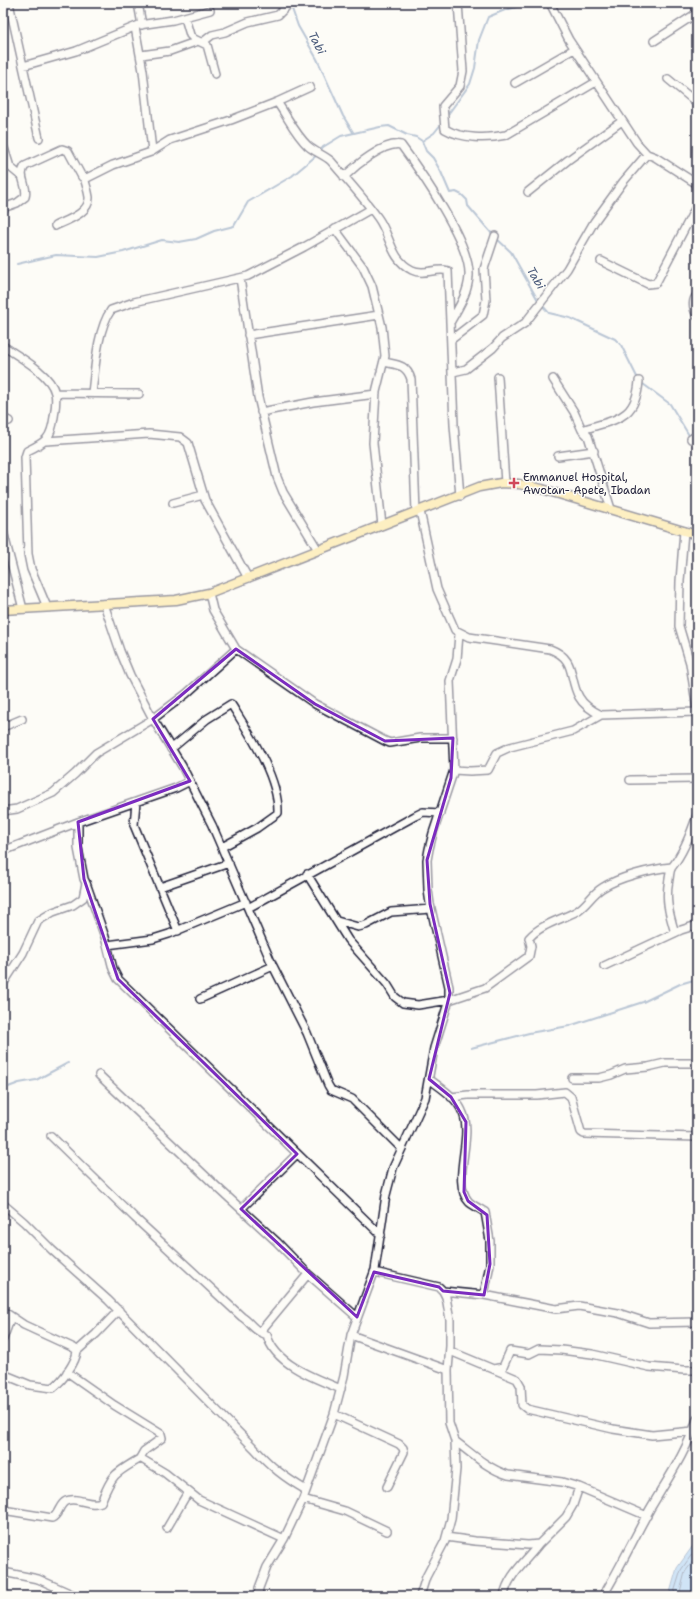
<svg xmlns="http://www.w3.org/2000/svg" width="700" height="1599" font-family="'Shantell Sans',sans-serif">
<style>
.water{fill:#9ac8f4;stroke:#6a86aa}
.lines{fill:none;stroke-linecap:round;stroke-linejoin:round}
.shore{stroke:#526485;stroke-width:1}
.stream{stroke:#6a86aa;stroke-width:2}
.minor-casing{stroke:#22223b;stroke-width:10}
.major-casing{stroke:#22223b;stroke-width:11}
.minor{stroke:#fdfcf7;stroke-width:7}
.major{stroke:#fddf80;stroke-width:8}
.marked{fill:none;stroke:#7b2cbf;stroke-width:3;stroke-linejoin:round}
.poi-dot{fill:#d1495b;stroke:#fdfcf7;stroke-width:1.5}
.labels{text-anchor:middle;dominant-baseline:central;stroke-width:3;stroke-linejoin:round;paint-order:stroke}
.poi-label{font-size:11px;fill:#22223b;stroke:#fdfcf7;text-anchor:start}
.water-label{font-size:12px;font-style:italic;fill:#4c5c7c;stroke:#fdfcf7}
</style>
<rect width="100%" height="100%" fill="#fdfcf7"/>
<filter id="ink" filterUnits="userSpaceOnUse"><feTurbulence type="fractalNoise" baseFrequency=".025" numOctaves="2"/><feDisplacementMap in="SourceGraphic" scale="8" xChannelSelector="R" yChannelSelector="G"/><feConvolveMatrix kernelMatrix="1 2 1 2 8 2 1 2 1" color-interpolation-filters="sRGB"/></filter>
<g filter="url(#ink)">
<path class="water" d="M697,1540V1596H669L677,1568Z"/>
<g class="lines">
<path class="shore" d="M673,1596L681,1570L697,1547
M679,1596L685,1572L697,1556"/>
<path class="stream" d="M291,6L298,26L317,59L343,116L353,132
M446,117L470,84L475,68L479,40L488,17L505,10L532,3
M422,141L434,133L442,123
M496,238L511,252L539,302
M17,264L56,255L98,257L123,252L162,240L179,242L196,239L214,231L234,226L248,202L292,176L317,155L323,147L341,136L380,127L389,126L407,135L416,137L422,141L426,151L433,158L441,172L450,193L456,192L462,195L467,200L468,206L493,235
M542,305L549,313L570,318L615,339L621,345L639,381L670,404L690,437
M692,440C696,446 694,452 697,456
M471,1048L529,1033L569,1026L643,1002L680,984L697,979
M3,1089L19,1083L36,1080L68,1063"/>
<defs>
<path id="minor" d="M9,3L39,138
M138,3L142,25
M458,3L463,71L460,86L443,106L445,129C462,139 487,139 506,135L596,82
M550,3L569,40L637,143L647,154L655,157L697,184
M185,18L190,35L194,39L207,45L215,74
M135,27L143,71L152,151
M654,41L697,13
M203,42L212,35L225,32L248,22L278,15L287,6L293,3
M141,55L170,51L198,41
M23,66L76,51L139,25L173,20L210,10
M668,79L697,103
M515,83L574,49
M277,102C287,116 295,134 308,146C315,152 324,155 331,161C347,180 364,198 378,218C391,236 390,259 412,270C424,276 437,267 448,271L454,425L460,496
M4,148L10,167L22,177
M344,177C355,166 385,141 401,145C421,172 471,244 469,276C468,293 459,307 451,321
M528,192L568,160L622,121
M3,208L17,203L25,197C29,186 17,177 25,166L62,149L68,151L82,177L87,178L113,165L151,152L170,140L231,120L277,102L310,87
M55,226C67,220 90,213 89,197C88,191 86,184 84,178
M335,229L363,267L372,286L382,327L385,356L376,392L373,443L382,525
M601,261L648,284L656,283L697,205
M240,278L258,397L277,477L283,492L318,550
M697,295C691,301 694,310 697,316
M248,335L379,315
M452,339L483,315L486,300L484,269L495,236
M3,346C18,356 51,374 55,393C57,401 55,409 54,417C51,439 46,442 27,451L25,457L28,554L31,569L47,607
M384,362C397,365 406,364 411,379L416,512
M453,372L466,369L493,348L502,338L525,323L567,269L594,222L623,182L647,154
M498,377L505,483
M553,379L574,412L582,430L588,436L611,509
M55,393L139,394
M92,393C95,369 97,330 111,310L134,302L248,276L304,247L371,209
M261,412L313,402L376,394
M3,418L9,421
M582,430C614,419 636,421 639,381
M691,439L697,435
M46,441L149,434L180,437L188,443L205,500L248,578
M558,456L594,451
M173,503L203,495
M420,511L437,589L455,630L469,637L550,649C577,659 568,677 579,697C584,706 593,711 601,715L697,712
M3,531L23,609
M684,531L680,581L679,626L690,663L697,710
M209,593L213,610L236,649L315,704L385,741L390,743L420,738H453
M104,604L120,651L130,675L153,719L182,766L212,825L272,964L307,1033L328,1085L331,1090L352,1099L401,1148
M3,727L22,719
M171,749L207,719L231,704C249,733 279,777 278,813L257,828L222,847
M454,770L470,771L488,770L497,753L510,747L573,731L601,715
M630,780L697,779
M136,802L134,825L178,931
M3,811L17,809L53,793L75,774L96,753L153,719L186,694L236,649
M3,851L78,822L176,788L190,781
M672,867C669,871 670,874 669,879C665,900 669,913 675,933
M307,874L348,940L387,984L395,997L403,1003L418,1005L449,1000L485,988L529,956L531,946L529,938C541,924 561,920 577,911C587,905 592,894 602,888C619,877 651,869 672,867C684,852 691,833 697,815
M86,883L105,937L113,969L118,979L381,1235
M160,887L229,863
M248,908L415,816L423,812L440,813
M337,921L358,927L366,925L391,912L431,909
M107,945L153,939L169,934L246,902
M604,966L681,930L697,925
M3,984L23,953L38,921L53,912L73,905L83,898L86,883L84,879L78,848V822
M200,999L273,966
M99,1075L216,1186L277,1242L308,1274L357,1317
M572,1078H599L611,1075L625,1069L648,1067L665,1063H697
M429,1079C441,1088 456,1097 462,1111C475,1136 450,1181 469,1202C474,1206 480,1209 485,1212L490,1241V1264L484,1295
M451,1097L468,1095H537L565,1092L571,1097L581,1132L584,1134L697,1137
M51,1136L135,1218L242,1317C249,1321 252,1328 260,1332L308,1274
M3,1204L24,1222L52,1250L108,1300L254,1448C271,1467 284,1477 306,1490
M241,1209L297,1154
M374,1272L439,1287L443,1291L446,1297L450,1320V1346L448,1370L449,1423L455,1441L456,1469L451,1519L445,1541L426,1577L420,1596
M443,1291L484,1295L556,1309L579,1306L618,1313L649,1323L697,1322
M3,1311L24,1325L74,1348L77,1351C76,1363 62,1381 53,1388L30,1385L3,1374
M260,1332L267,1335C274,1364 316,1379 341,1389
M351,1335L448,1370
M3,1339L11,1317
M77,1351L96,1334L119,1310
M450,1351L517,1379L521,1386L522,1405L527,1409L613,1429L652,1435L693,1431
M494,1369L503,1367L510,1351L529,1354L539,1349L561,1350L592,1354L649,1367L684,1370H697
M67,1372L114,1405L161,1434L162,1438L144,1451L140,1458L165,1473L199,1500L284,1539
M334,1414L399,1444L403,1448L404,1452L387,1487
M455,1441C471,1453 488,1469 508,1475L562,1482L579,1487L647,1516
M303,1499L345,1511L387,1531
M3,1510L52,1518C59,1515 59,1504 66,1501C78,1496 90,1507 101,1502C112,1474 115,1473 141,1458
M167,1528L188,1492
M446,1537L475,1541L528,1545L539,1544L566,1517L573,1505L579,1487
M3,1572L38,1579L76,1596
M258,1596L259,1588L267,1567L284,1539L303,1499L334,1414L344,1376L351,1335L375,1270L386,1195L393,1168L425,1098L434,1048L449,1000V987L430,904L428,890L427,860L429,849L433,833L454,770L450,681L457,659L459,634
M504,1596C507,1576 527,1560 539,1544
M603,1596C620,1568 634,1538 650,1509C667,1480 687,1451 697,1419"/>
<path id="major" d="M3,610L176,600L209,593L479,487L501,483L519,484L542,489L697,535"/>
</defs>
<use href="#minor" class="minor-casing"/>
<use href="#major" class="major-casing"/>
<use href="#minor" class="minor"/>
<use href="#major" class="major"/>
</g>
</g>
<path d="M0 0H700V1599H0ZM236,649L315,704L385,741L453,738L451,778L427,860L430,904L450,993L429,1079L451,1097L466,1122L464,1192L468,1201L487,1215L490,1264L484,1295L443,1291L439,1287L374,1272L357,1317L241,1209L297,1154L118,979L84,879L78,822L190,781L153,719Z" fill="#fdfcf7" fill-opacity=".55" fill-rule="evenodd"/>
<path class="marked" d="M236,649L315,704L385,741L453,738L451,778L427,860L430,904L450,993L429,1079L451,1097L466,1122L464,1192L468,1201L487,1215L490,1264L484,1295L443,1291L439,1287L374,1272L357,1317L241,1209L297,1154L118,979L84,879L78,822L190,781L153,719Z"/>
<path class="poi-dot" d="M512 477h4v4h4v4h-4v4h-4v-4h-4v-4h4z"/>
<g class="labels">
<g class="poi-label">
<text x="523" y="477">Emmanuel Hospital,<tspan x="523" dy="13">Awotan- Apete, Ibadan</tspan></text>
</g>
<g class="water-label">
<text transform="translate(317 43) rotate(63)">Tabi</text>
<text transform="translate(536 278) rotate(60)">Tabi</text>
</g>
</g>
<rect width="700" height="1599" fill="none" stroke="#fdfcf7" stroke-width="16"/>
<rect x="8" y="8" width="684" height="1583" fill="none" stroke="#22223b" stroke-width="1.5" filter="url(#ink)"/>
</svg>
